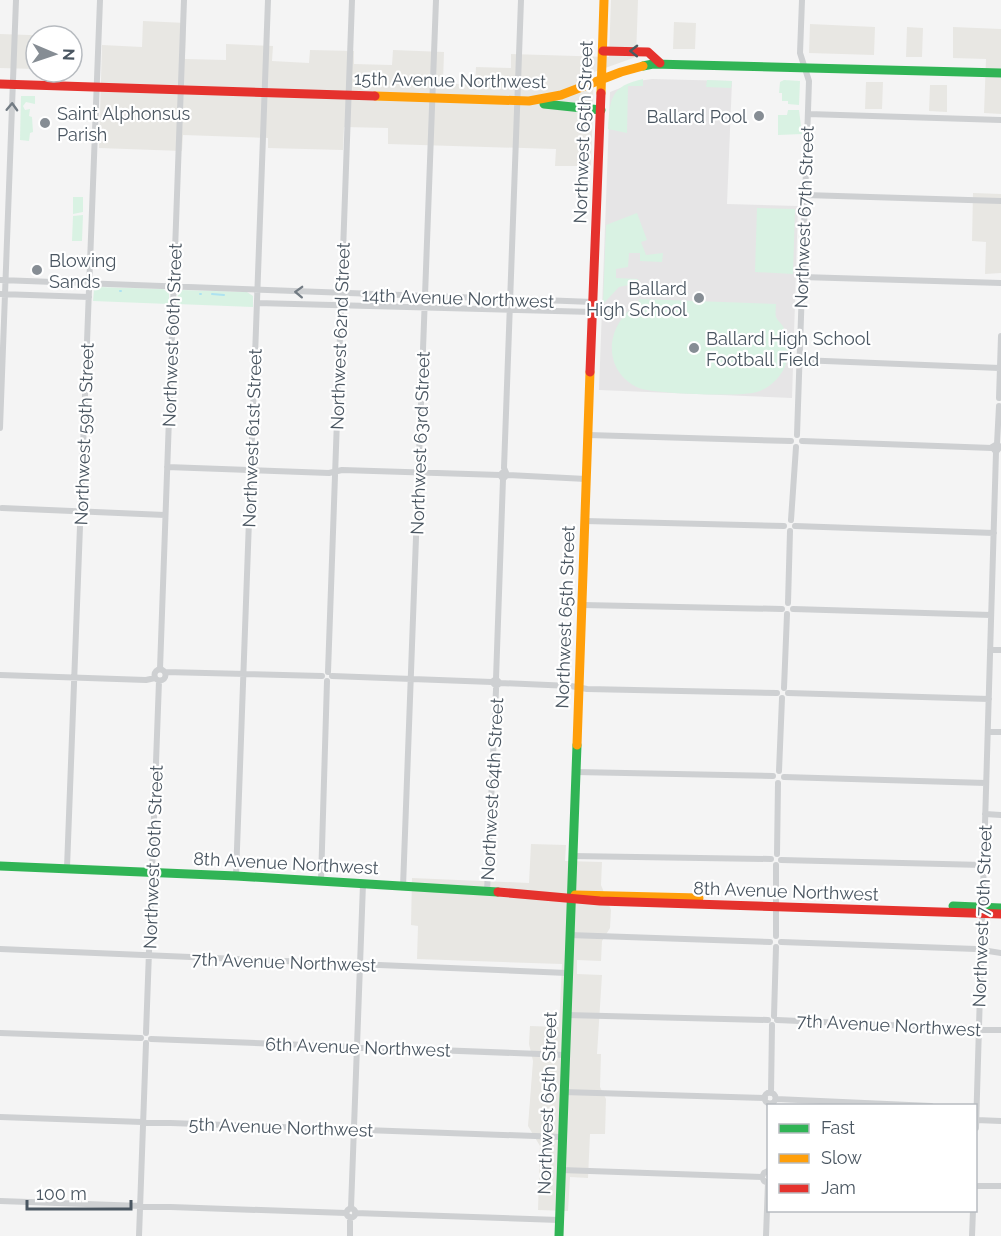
<svg xmlns="http://www.w3.org/2000/svg" width="1001" height="1236" font-family="Raleway,sans-serif">
<style>
.commercial{fill:#e8e7e3}
.education{fill:#e6e5e6}
.green{fill:#d9f2e3}
.lines{fill:none;stroke-linecap:round;stroke-linejoin:round}
.stream{stroke:#aee2f0;stroke-width:2}
.street{stroke:#ced0d2;stroke-width:6}
.fast{stroke:#30b455;stroke-width:9}
.slow{stroke:#ff9f0a;stroke-width:9}
.jam{stroke:#e5322d;stroke-width:9}
.oneway{stroke:#495b60}
.oneway2{stroke:#727b83}
.poi-dot{fill:#868d94;stroke:#fff;stroke-width:2}
.labels{text-anchor:middle;dominant-baseline:central;stroke-width:4.5;stroke-linejoin:round;paint-order:stroke}
.street-label{font-size:18px;fill:#4a5661;stroke:#fff}
.poi-label{font-size:18px;fill:#4a5661;stroke:#fff;text-anchor:start}
</style>
<rect width="100%" height="100%" fill="#f4f4f4"/>
<path class="commercial" d="M611,0H638L636,57L594,72L591,166H555L556,149L388,144V128L344,127L343,150L268,148V138L183,135L182,151L99,148L102,45L142,47L143,21L186,23L185,59L226,60V44L273,46L272,61L309,63L310,50L354,51V64L392,65L393,50L444,52L443,83L475,85L476,67L511,68V54L609,57Z
M674,22L696,23L695,49H673Z
M810,24L875,27L874,55L809,53Z
M907,27L923,28L922,57H906Z
M953,27L1001,29V114L984,113L986,59L953,58Z
M0,34L58,36H36V69L0,68Z
M866,82H883L882,109H865Z
M930,85H947V112L929,111Z
M973,193L1001,194V273L985,274L986,242L972,241Z
M531,844L566,845L565,861L602,862L601,885L611,910L610,928L602,941L601,961L577,960V974L602,975L597,1054H601L600,1087L606,1099L605,1134H590L588,1178L570,1177L568,1211L538,1210L540,1146L528,1126L533,1061L529,1044L530,1026L559,1027L562,964L417,959L418,926L411,925L412,878L529,883Z"/>
<path class="education" d="M652,79L732,81L727,204L798,206L792,398L599,390L610,92L638,81Z"/>
<path class="green" d="M643,79V86H628L627,133L608,129C610,99 610,86 643,79Z
M707,80L732,81L731,88L706,87Z
M784,80L800,81L799,105L788,104V101H782V93H779L780,82Z
M21,96H35V104L26,102L23,106L25,110L30,109L29,116L32,117L33,132L30,133L29,141L20,140Z
M788,110H799L802,134L778,135V115H787Z
M73,197H83V212L73,214Z
M757,208L795,209L793,274L755,272Z
M637,213L647,240L641,242L646,255L663,253L662,262L640,261V253H629L628,267L616,269V278L638,279V283L619,287L603,304L606,225Z
M83,215L82,241H72L73,216Z
M97,287L163,289L169,293V304L93,301L94,290Z
M181,290L247,292L253,296V307L177,304L178,293Z
M639,299L776,304C776,307 775,314 776,317C777,320 780,322 782,325C789,336 790,351 786,364C781,377 770,388 757,392C742,397 654,394 639,388C601,371 605,324 638,304Z"/>
<g class="lines">
<path class="stream" d="M120,291H121
M200,294H201
M212,294L224,295"/>
<path class="street" d="M808,114L1001,120
M805,195L1001,201
M802,277L1001,283
M0,280L593,302
M0,294L89,297
M257,303L593,312
M800,360L1000,368
M999,398L1001,336
M0,428L16,0
M588,435L791,441
M797,435L809,81L800,53L802,0
M802,441L992,448
M997,444L999,406
M167,467L329,473L342,470L500,475
M504,471L500,475L503,479L507,475L504,468L521,0
M507,475L586,479
M2,508L165,515
M791,520L796,447
M585,521L784,526
M795,526L994,533
M788,603L790,531
M582,605L782,609
M793,609L991,615
M990,650H1001
M160,669L184,0
M154.5 675a5.5 5.5 0 1 1 11 0a5.5 5.5 0 1 1-11 0Z
M165,672L322,676
M328,672L352,0
M0,675L146,680L155,678
M332,676L492,682
M496,679L503,479
M500,683L571,686L587,689L777,693
M784,688L787,614
M788,693L989,699
M988,732H1001
M779,771L782,698
M575,772L773,776
M784,777L986,783
M985,814L1001,815
M777,854L778,783
M572,856L771,859
M781,860L983,865
M67,868L100,0
M236,876L268,0
M321,881L327,681
M403,887L436,0
M487,892L496,690V686L500,683L496,679L492,682L496,686
M569,935L770,942
M776,936V865
M781,942L976,949L1001,953
M0,949L567,973
M566,1015L768,1020
M774,1016L776,947
M777,1020L1001,1030
M0,1033L141,1038
M146,1033L159,681
M151,1039L565,1055
M563,1092L765,1098
M764.5 1098a5.5 5.5 0 1 1 11 0a5.5 5.5 0 1 1-11 0Z
M771,1093L772,1025
M776,1099L931,1106
M0,1117L562,1137
M976,1120L1001,1121
M976,1128L996,452L1000,447L997,444L992,447L996,452
M561,1170L762,1177
M768,1171L764,1173L762,1177L764,1181L768,1183
M978,1186H1001
M0,1201L346,1213
M351,1208L363,884
M346.5 1213a4.5 4.5 0 1 1 9 0a4.5 4.5 0 1 1-9 0Z
M355,1213L559,1220
M139,1236L146,1043
M350,1236V1217
M766,1236L768,1183
M972,1236L973,1210"/>
<path class="fast" d="M643,66L653,64L1001,73
M544,104L601,110
M0,866L236,876L498,892
M953,906L1001,908
M559,1236L577,745"/>
<path class="slow" d="M601,93L604,0
M375,96L529,101L561,95L621,72L643,66
M577,745L590,372
M575,895L699,898"/>
<path class="jam" d="M603,51L648,52L660,63
M0,84L375,96
M590,372L601,93
M498,892L600,901L1001,914"/>
</g>
<defs><path id="oneway-chevron" d="M-2-3.5L2.5 0L-2 3.5" fill="none" stroke-width="1.6" stroke-linecap="round" stroke-linejoin="round" transform="scale(1.5)"/></defs>
<use class="oneway" href="#oneway-chevron" transform="translate(634 51) rotate(-179)"/>
<g class="oneway2">
<use href="#oneway-chevron" transform="translate(12 107) rotate(-88)"/>
<use href="#oneway-chevron" transform="translate(299 292) rotate(-178)"/>
</g>
<g class="poi-dot">
<circle cx="759" cy="116" r="6"/>
<circle cx="45" cy="123" r="6"/>
<circle cx="37" cy="270" r="6"/>
<circle cx="699" cy="298" r="6"/>
<circle cx="694" cy="348" r="6"/>
</g>
<g class="labels">
<g class="street-label">
<text transform="translate(450 80) rotate(1)">15th Avenue Northwest</text>
<text transform="translate(583 132) rotate(-88)">Northwest 65th Street</text>
<text transform="translate(804 217) rotate(-88)">Northwest 67th Street</text>
<text transform="translate(458 298) rotate(2)">14th Avenue Northwest</text>
<text transform="translate(172 335) rotate(-88)">Northwest 60th Street</text>
<text transform="translate(340 336) rotate(-88)">Northwest 62nd Street</text>
<text transform="translate(84 434) rotate(-88)">Northwest 59th Street</text>
<text transform="translate(252 438) rotate(-88)">Northwest 61st Street</text>
<text transform="translate(420 443) rotate(-88)">Northwest 63rd Street</text>
<text transform="translate(565 617) rotate(-88)">Northwest 65th Street</text>
<text transform="translate(492 789) rotate(-87)">Northwest 64th Street</text>
<text transform="translate(153 857) rotate(-88)">Northwest 60th Street</text>
<text transform="translate(286 863) rotate(3)">8th Avenue Northwest</text>
<text transform="translate(786 891) rotate(2)">8th Avenue Northwest</text>
<text transform="translate(982 916) rotate(-88)">Northwest 70th Street</text>
<text transform="translate(284 962) rotate(2)">7th Avenue Northwest</text>
<text transform="translate(889 1025) rotate(3)">7th Avenue Northwest</text>
<text transform="translate(358 1047) rotate(2)">6th Avenue Northwest</text>
<text transform="translate(547 1103) rotate(-88)">Northwest 65th Street</text>
<text transform="translate(281 1127) rotate(2)">5th Avenue Northwest</text>
</g>
<g class="poi-label">
<text x="57" y="113">Saint Alphonsus<tspan x="57" dy="21">Parish</tspan></text>
<text x="747" y="116" text-anchor="end">Ballard Pool</text>
<text x="49" y="260">Blowing<tspan x="49" dy="21">Sands</tspan></text>
<text x="687" y="288" text-anchor="end">Ballard<tspan x="687" dy="21">High School</tspan></text>
<text x="706" y="338">Ballard High School<tspan x="706" dy="21">Football Field</tspan></text>
</g>
</g>
<rect x="767" y="1104" width="210" height="108" fill="#ffffff" stroke="#b7bbc0" stroke-width="1.5"/>
<rect x="779" y="1124" width="30" height="9" fill="#30b455" stroke="#b7bbc0" stroke-width="1.5"/>
<text x="821" y="1134" font-size="18" fill="#4a5661">Fast</text>
<rect x="779" y="1154" width="30" height="9" fill="#ff9f0a" stroke="#b7bbc0" stroke-width="1.5"/>
<text x="821" y="1164" font-size="18" fill="#4a5661">Slow</text>
<rect x="779" y="1184" width="30" height="9" fill="#e5322d" stroke="#b7bbc0" stroke-width="1.5"/>
<text x="821" y="1194" font-size="18" fill="#4a5661">Jam</text>
<g transform="translate(54 54) rotate(92)"><circle r="28" fill="#ffffff" stroke="#b7bbc0" stroke-width="1.5"/>
<path d="M0-4.5L10 22L0 15L-10 22Z" fill="#868d94"/>
<text y="-9" font-size="16" font-weight="bold" text-anchor="middle" fill="#4a5661">N</text>
</g>
<path d="M27 1200v9h104v-9" fill="none" stroke="#4a5661" stroke-width="3"/>
<text x="36" y="1200" font-size="18" fill="#4a5661" stroke="#ffffff" stroke-width="4.5" paint-order="stroke">100 m</text>
</svg>
